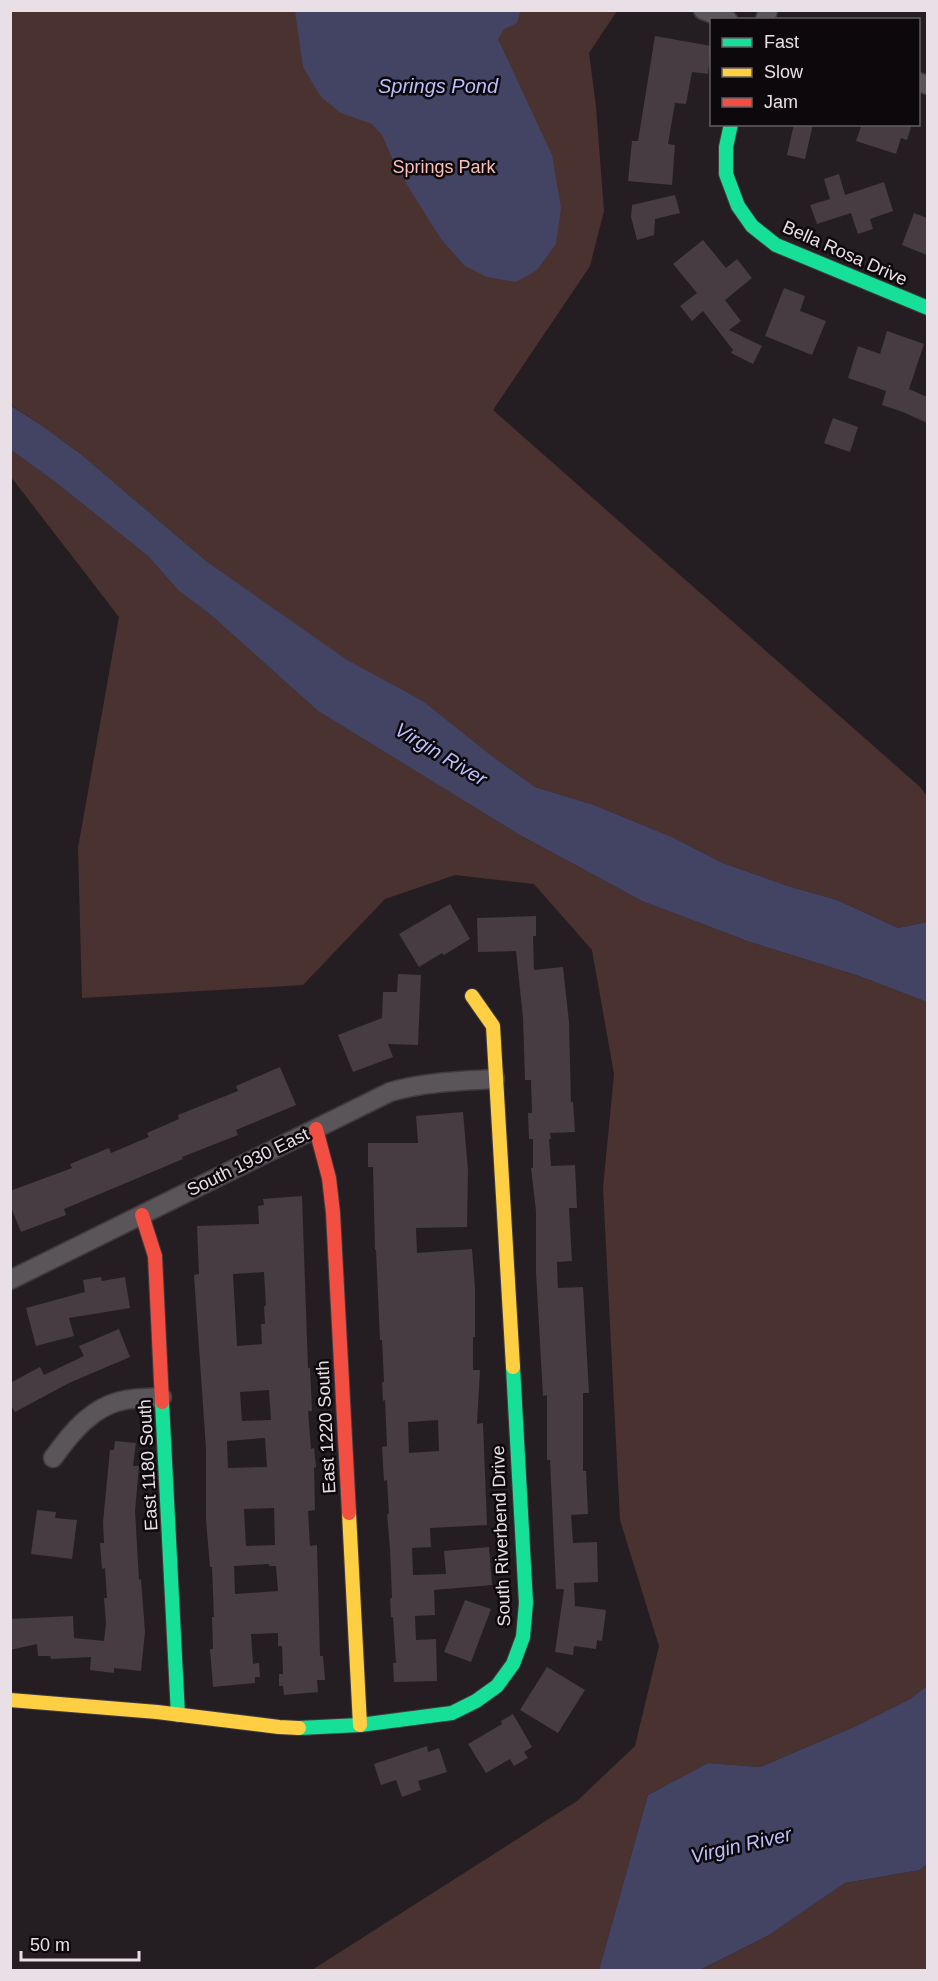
<svg xmlns="http://www.w3.org/2000/svg" width="938" height="1981" font-family="Helvetica,sans-serif">
<style>
.green{fill:#4a3230}
.water{fill:#434463}
.building{fill:#463c41;fill-rule:evenodd}
.lines{fill:none;stroke-linecap:round;stroke-linejoin:round}
.street-casing{stroke:#413b40;stroke-width:21}
.fast-casing{stroke:#413b40;stroke-width:16}
.slow-casing{stroke:#413b40;stroke-width:16}
.jam-casing{stroke:#413b40;stroke-width:16}
.street{stroke:#5a5559;stroke-width:18}
.fast{stroke:#16e098;stroke-width:14}
.slow{stroke:#ffcf43;stroke-width:14}
.jam{stroke:#f24e42;stroke-width:14}
.labels{text-anchor:middle;dominant-baseline:central;stroke-width:5;stroke-linejoin:round;paint-order:stroke}
.park-label{font-size:18px;fill:#fac0b9;stroke:#0c080b}
.street-label{font-size:18px;fill:#e9e0e7;stroke:#0c080b}
.water-label{font-size:20px;font-style:italic;fill:#bcbffc;stroke:#0c080b}
</style>
<rect width="100%" height="100%" fill="#241e23"/>
<path class="green" d="M10,11H617L589,53L596,107L604,211L590,266L493,410L920,787L927,796V922L898,928L837,900L788,886L723,863L672,837L594,805L535,787L492,756L423,701L347,661L206,561L82,455L41,425L11,405Z
M11,450L54,481L148,556L178,590L212,616L318,711L518,834L642,901L750,942L859,976L927,1002V1686L910,1699L854,1727L760,1767L708,1763L648,1795L599,1970H312L577,1801L635,1746L659,1646L620,1520L603,1188L614,1074L592,950L534,884L455,875L385,899L303,985L82,998L78,848L119,617L11,477Z
M927,1862V1970H700L769,1935L845,1883L920,1870Z"/>
<path class="water" d="M518,11L520,12L517,23L504,29L498,39L552,155L561,208L556,244L537,270L516,282L487,277L465,266L441,239L396,167L382,135L372,124L341,113L321,97L303,67L295,11Z
M10,405L41,425L82,455L206,561L347,660L423,701L492,756L535,787L594,805L672,837L723,863L788,886L837,900L898,928L927,922V1002L859,976L750,942L642,901L518,834L318,711L212,616L178,590L148,556L54,481L11,450Z
M927,1686L928,1862L920,1870L845,1883L769,1935L700,1970H599L648,1795L708,1763L760,1767L854,1727L910,1699Z"/>
<path class="building" d="M655,36L711,46L708,74L692,72L686,104L675,103L668,144L675,145L672,185L628,181L632,141H638Z
M794,124H813L805,159L787,155Z
M862,124H912L907,140L901,138L896,154L856,141Z
M839,174L845,195L884,182L893,211L870,219L873,229L858,234L851,213L817,224L810,205L830,199L824,179Z
M675,195L680,213L655,219L654,235L637,240L631,217L632,205Z
M914,213L927,218V255L902,245Z
M703,240L726,268L737,259L752,278L725,300L741,321L729,330L762,346L753,364L731,353L733,350L703,311L692,321L680,306L697,293L673,264Z
M784,288L805,296L800,311L826,321L812,355L765,336Z
M887,331L924,344L909,389L927,397V423L903,412L882,405L886,391L848,378L858,346L880,354Z
M833,418L858,427L850,452L824,443Z
M450,904L470,939L444,955L442,953L419,967L399,934Z
M536,916V936H533L534,970L563,967L569,1022L571,1102H573L575,1132L550,1133L551,1139H549L551,1166L575,1165L577,1208H569L572,1261L557,1262L558,1288L583,1287L589,1393H583V1471H586L588,1514L571,1515L573,1543L597,1542L598,1582L574,1583L575,1606L606,1610L602,1641L597,1640L596,1649L574,1646L573,1655L555,1652L564,1589H556L550,1460H547V1395L543,1396L536,1272V1211L531,1168H533V1139H529L528,1113H532L531,1080H525L523,1018L516,951L478,952L477,918Z
M398,974L421,975L418,1045L388,1044L393,1057L353,1072L338,1035L382,1018L383,992H397Z
M280,1067L296,1105L236,1130L238,1135L182,1157L183,1159L64,1209L66,1215L21,1232L10,1205V1191L72,1168L70,1164L109,1148L111,1153L149,1137L147,1133L179,1119L178,1115L238,1091L236,1086Z
M463,1112L468,1170L467,1227L416,1228L417,1253L472,1249L475,1288V1337H473V1370H480L477,1424L483,1423L487,1525L430,1528L431,1547L412,1548L413,1575L446,1574L444,1551L489,1547L492,1585L434,1590L435,1615L415,1616L416,1640L436,1639L437,1681L394,1682L393,1663H396L393,1617H391L390,1598H392L390,1549L387,1514H389L387,1480L384,1481L382,1447L387,1446L385,1400L383,1401L382,1382H384L382,1340H380L376,1250H375L373,1167H368V1143H418L416,1116ZM438,1420L439,1451L409,1453L408,1422Z
M302,1196L308,1368H310L312,1411H308L311,1449L314,1448L316,1467L314,1468L315,1510L308,1511L310,1546L317,1545L320,1656H323L325,1680H317L318,1692L284,1695L283,1686H279V1674H283L282,1646H278V1633L251,1634L253,1664L259,1663L260,1677H255V1683L213,1687L210,1649H213L212,1617H214L212,1567H210L206,1520V1449L194,1275L199,1274L197,1226L259,1224L258,1206L264,1205L263,1199ZM264,1272L266,1306H264L265,1324H261L262,1344L237,1346L233,1274ZM269,1390L271,1420L242,1421L240,1392ZM265,1438L267,1467L228,1468L227,1441ZM274,1508L275,1545L246,1546L244,1509ZM269,1564V1566H276L278,1591L235,1594L234,1566Z
M101,1277L102,1281L125,1277L130,1308L69,1318L74,1336L36,1346L26,1308L85,1292L83,1280Z
M119,1329L130,1357L69,1383L15,1412L10,1404V1383L40,1367L44,1375L84,1356L79,1346Z
M115,1441L136,1443L133,1466H139L135,1511L139,1580L141,1579L145,1632L141,1671L114,1668V1673L90,1670L91,1657L51,1659L50,1656H38L37,1644L10,1650V1619L73,1616L74,1638L104,1641L106,1623L104,1598H107L105,1568L102,1569L100,1543H104L103,1522L110,1450H114Z
M37,1510L56,1512L55,1518L77,1520L72,1559L31,1554Z
M465,1600L491,1609L471,1662L444,1652Z
M547,1667L585,1690L558,1733L520,1710Z
M513,1714L532,1747L524,1752L528,1758L514,1766L510,1759L486,1773L468,1744L502,1724L501,1721Z
M427,1746L428,1752L439,1748L447,1772L418,1781L421,1790L402,1797L396,1780L381,1785L374,1764Z"/>
<g class="lines">
<defs>
<path id="street" d="M703,10L728,20
M765,20L768,10
M918,82L928,85
M10,1280L390,1092C425,1082 459,1081 495,1079
M53,1458C71,1433 92,1406 125,1400C137,1398 150,1398 162,1397"/>
<path id="fast" d="M731,124L726,147V174L738,206L752,226L776,245L928,308
M162,1402L178,1715
M299,1728L360,1725L452,1713L476,1701L497,1686L513,1664L523,1637L526,1603L513,1367"/>
<path id="slow" d="M472,996L493,1026L513,1367
M349,1513L360,1725
M10,1700L157,1712L279,1727L299,1728"/>
<path id="jam" d="M316,1129L329,1178L333,1213L349,1513
M142,1215L155,1256L162,1402"/>
</defs>
<use href="#street" class="street-casing"/>
<use href="#fast" class="fast-casing"/>
<use href="#slow" class="slow-casing"/>
<use href="#jam" class="jam-casing"/>
<use href="#street" class="street"/>
<use href="#fast" class="fast"/>
<use href="#slow" class="slow"/>
<use href="#jam" class="jam"/>
</g>
<g class="labels">
<g class="park-label">
<text x="444" y="167">Springs Park</text>
</g>
<g class="street-label">
<text transform="translate(845 253) rotate(24)">Bella Rosa Drive</text>
<text transform="translate(248 1162) rotate(-26)">South 1930 East</text>
<text transform="translate(326 1427) rotate(-93)">East 1220 South</text>
<text transform="translate(148 1465) rotate(-93)">East 1180 South</text>
<text transform="translate(501 1536) rotate(-92)">South Riverbend Drive</text>
</g>
<g class="water-label">
<text x="438" y="86">Springs Pond</text>
<text transform="translate(441 754) rotate(31)">Virgin River</text>
<text transform="translate(741 1845) rotate(-13)">Virgin River</text>
</g>
</g>
<rect width="938" height="1981" fill="none" stroke="#e9e0e7" stroke-width="24"/>
<rect x="710" y="18" width="210" height="108" fill="#0c080b" stroke="#645e63" stroke-width="1.5"/>
<rect x="722" y="38" width="30" height="9" fill="#16e098" stroke="#645e63" stroke-width="1.5"/>
<text x="764" y="48" font-size="18" fill="#e9e0e7">Fast</text>
<rect x="722" y="68" width="30" height="9" fill="#ffcf43" stroke="#645e63" stroke-width="1.5"/>
<text x="764" y="78" font-size="18" fill="#e9e0e7">Slow</text>
<rect x="722" y="98" width="30" height="9" fill="#f24e42" stroke="#645e63" stroke-width="1.5"/>
<text x="764" y="108" font-size="18" fill="#e9e0e7">Jam</text>
<path d="M21 1951v9h118v-9" fill="none" stroke="#e9e0e7" stroke-width="3"/>
<text x="30" y="1951" font-size="18" fill="#e9e0e7" stroke="#0c080b" stroke-width="4.5" paint-order="stroke">50 m</text>
</svg>
